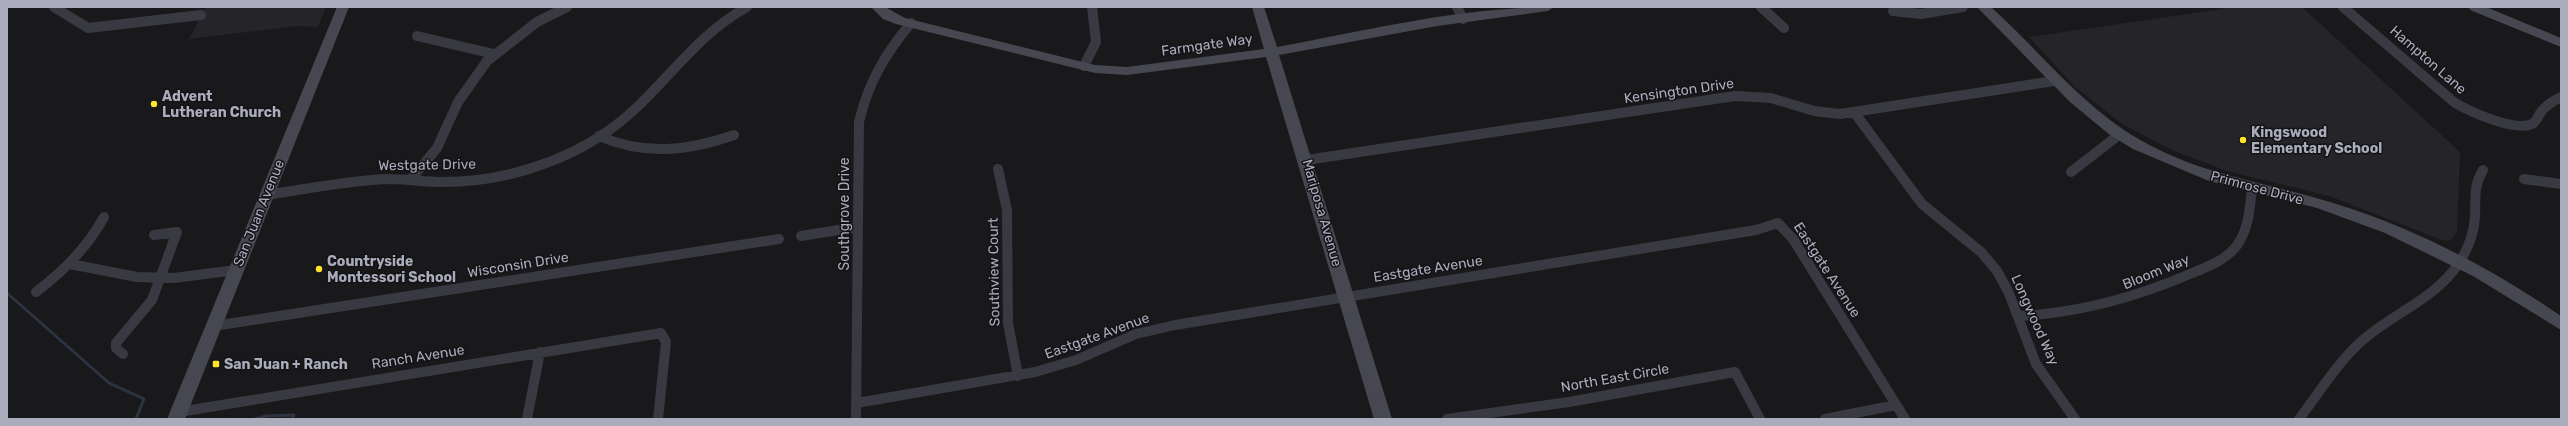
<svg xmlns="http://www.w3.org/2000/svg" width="2568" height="426" font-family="Rubik,sans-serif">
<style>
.built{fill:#252428}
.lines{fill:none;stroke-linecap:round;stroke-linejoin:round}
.stream{stroke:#2d3441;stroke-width:3}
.street{stroke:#393941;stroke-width:10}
.secondary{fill:#474751;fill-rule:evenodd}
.poi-dot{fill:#ffe32d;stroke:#141316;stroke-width:1.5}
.labels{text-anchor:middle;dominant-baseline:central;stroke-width:3;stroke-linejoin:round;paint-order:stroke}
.street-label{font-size:14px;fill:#aaacbc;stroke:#141316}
.poi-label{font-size:14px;font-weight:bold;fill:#aaacbc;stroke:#141316;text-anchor:start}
</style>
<rect width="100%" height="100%" fill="#19191b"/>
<path class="built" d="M206,7H326L318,27L297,26L189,39Z
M2236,7H2302L2460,152L2457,231L2452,239L2447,241L2439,239L2329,196L2227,171L2174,151L2122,124L2075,87L2029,37Z"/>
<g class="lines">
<path class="stream" d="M7,293L109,383L144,399L136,419
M255,419L266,416L294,415L292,419"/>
<path class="street" d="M54,7L88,28L201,15
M1457,7L1463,19
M1761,7L1784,28
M2343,7L2455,103C2471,112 2515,132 2532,124C2537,122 2538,115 2541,112C2546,105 2553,101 2561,97
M1893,11L1921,14L1963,7
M417,36L494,54
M1084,66L1096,42L1092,7
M1854,112L1922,204L1981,252L1997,271L2008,291L2036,364L2075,419
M599,136C645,156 688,151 734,135
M1306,160L1735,96L1771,98L1814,111L1840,114L2054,81
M998,169L1007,210L1008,323L1018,376
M2071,172L2120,134
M411,179L437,148L458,102L487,61L537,22L567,7
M2524,179L2561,184
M266,195C306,189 346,181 386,179C405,179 424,182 443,182C500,182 561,164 608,131C661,94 688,40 747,7
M801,236L857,227
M70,264L137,277L174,278L236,270
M36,292C64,271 87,248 104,217
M2019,316C2079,313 2134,298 2190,274C2207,267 2227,260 2238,244C2249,227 2250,207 2252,188
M214,326L779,239
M123,354L116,348V343L152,300L177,232L154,235
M857,403L1035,372L1076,360L1136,334L1175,325L1756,230L1778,223L1793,239L1905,419
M179,412L661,333L666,342L658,419
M527,419L540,352
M856,419L859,122C868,83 885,54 911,23
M1447,419L1569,402L1735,372L1760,419
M1825,419L1896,405
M2299,419C2320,392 2338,361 2364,339C2396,312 2436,298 2459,263C2468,249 2474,233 2475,217C2476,199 2473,186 2483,170"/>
<path class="secondary" d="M337,7H349L185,419H167Z
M871,7H885L905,18L1095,65L1127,67L1264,49L1252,7H1264L1277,47C1368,30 1461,7 1554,7L1548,11L1437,26L1279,55L1392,419H1374L1266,57L1127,75L1095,73L896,24L883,19Z
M1977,7H1991C2041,52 2082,107 2142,141C2204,176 2266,182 2333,203C2415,228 2491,268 2561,316V330L2473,276L2385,233L2317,208L2209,181L2133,149L2110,135L2070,102Z
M2469,7H2486L2561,38V47L2470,10Z"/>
</g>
<g class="poi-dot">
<circle cx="154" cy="104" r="4"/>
<circle cx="2243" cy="140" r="4"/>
<circle cx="319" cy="269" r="4"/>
<rect x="212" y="360" width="8" height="8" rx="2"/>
</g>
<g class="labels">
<g class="street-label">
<text transform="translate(1207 45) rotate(-8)">Farmgate Way</text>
<text transform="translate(2428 60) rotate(41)">Hampton Lane</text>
<text transform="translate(1679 91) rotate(-8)">Kensington Drive</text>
<text transform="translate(427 165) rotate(-1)">Westgate Drive</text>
<text transform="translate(2257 188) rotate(15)">Primrose Drive</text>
<text transform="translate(259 213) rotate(-68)">San Juan Avenue</text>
<text transform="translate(1322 213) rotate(74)">Mariposa Avenue</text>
<text transform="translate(844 214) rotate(-90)">Southgrove Drive</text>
<text transform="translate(518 265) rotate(-9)">Wisconsin Drive</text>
<text transform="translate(1428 269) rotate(-9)">Eastgate Avenue</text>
<text transform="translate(1827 270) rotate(57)">Eastgate Avenue</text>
<text transform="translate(994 272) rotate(-91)">Southview Court</text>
<text transform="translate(2156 272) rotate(-22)">Bloom Way</text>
<text transform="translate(2035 320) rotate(66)">Longwood Way</text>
<text transform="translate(1097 336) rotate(-20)">Eastgate Avenue</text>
<text transform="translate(418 357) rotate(-9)">Ranch Avenue</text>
<text transform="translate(1615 378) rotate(-10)">North East Circle</text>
</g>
<g class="poi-label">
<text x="162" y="96">Advent<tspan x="162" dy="16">Lutheran Church</tspan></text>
<text x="2251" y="132">Kingswood<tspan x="2251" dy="16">Elementary School</tspan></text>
<text x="327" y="261">Countryside<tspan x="327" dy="16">Montessori School</tspan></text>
<text x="224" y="364">San Juan + Ranch</text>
</g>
</g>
<rect width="2568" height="426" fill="none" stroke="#aaacbc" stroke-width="16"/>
</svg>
